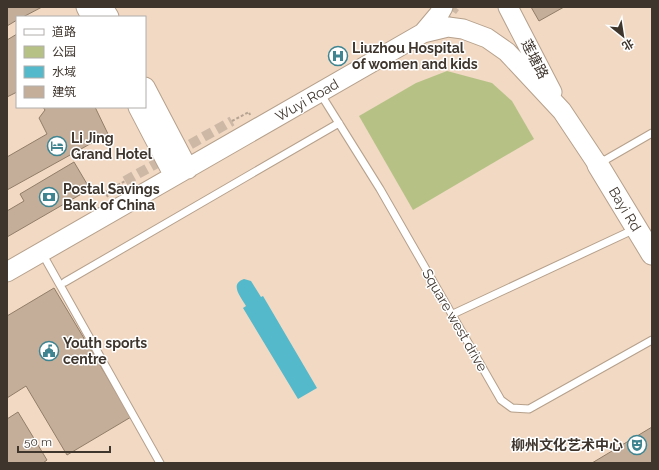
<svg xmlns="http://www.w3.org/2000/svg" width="659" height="470" font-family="Raleway,'Noto Sans SC',sans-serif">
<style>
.green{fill:#b6c285}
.water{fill:#54b9cb}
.building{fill:#c4ae99;stroke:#927d69}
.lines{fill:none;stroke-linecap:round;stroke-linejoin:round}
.pedestrian-tunnel{stroke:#cdb8a6;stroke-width:10;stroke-dasharray:10 5;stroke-linecap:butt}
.service-casing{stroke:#b6a08b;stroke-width:9}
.secondary-casing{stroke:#b6a08b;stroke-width:21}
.primary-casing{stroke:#b6a08b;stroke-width:23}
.path{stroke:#b6a392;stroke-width:2;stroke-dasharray:3 2;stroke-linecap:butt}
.service{stroke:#fff;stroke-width:7}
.secondary{stroke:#fff;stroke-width:19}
.primary{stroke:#fff;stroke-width:21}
.labels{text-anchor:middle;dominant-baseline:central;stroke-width:3;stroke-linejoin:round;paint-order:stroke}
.poi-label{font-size:14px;font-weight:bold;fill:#3e352d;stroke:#fff;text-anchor:start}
.street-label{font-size:14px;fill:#3e352d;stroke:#fff}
</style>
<rect width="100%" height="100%" fill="#f1d9c4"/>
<path class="green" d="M447,71L492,83L512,101L534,139L413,210L359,116L416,83Z"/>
<path class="water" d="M244,279L251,281L261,297L263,296L317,388L298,399L243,308L246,306C241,297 229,284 244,279Z"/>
<path class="building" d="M7,7H42L23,17H17V20L7,26Z
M531,7H564L539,21Z
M17,34V92L7,97V40Z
M43,107H95L108,134L7,190V157L47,134L39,118L45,110Z
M74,162L90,189L7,237V211L24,201L20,194Z
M54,288L131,417L67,455L26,386L7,398V316Z
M18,412L47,460L43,463H7V419Z
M652,427V463H592Z"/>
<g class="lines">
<path class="pedestrian-tunnel" d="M443,23L455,7
M125,181L232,121"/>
<defs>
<path id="service" d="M320,93L380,189L501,400L512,408L529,409L652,340
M600,163L652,133
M42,253L160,463
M65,282L339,123
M453,314L635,229"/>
<path id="secondary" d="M86,7L91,17
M103,7L109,17
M508,7L552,92
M423,33L439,14L443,7
M145,87L188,169
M138,107L174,176
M7,272L423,33L448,27L463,29L487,38L507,52L562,111L598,165"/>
<path id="primary" d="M598,165L652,254"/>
</defs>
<use href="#service" class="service-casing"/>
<use href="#secondary" class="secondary-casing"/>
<use href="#primary" class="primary-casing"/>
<path class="path" d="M232,121L249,112L250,115
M108,197L105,192L125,181"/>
<use href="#service" class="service"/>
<use href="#secondary" class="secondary"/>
<use href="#primary" class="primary"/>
</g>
<defs>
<symbol id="hospital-ring" viewBox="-11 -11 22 22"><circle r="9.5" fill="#fff" stroke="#3f8491" stroke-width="1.5"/><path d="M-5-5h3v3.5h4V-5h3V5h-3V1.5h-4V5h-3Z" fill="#3f8491"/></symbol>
<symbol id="hotel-ring" viewBox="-11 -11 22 22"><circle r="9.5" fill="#fff" stroke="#3f8491" stroke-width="1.5"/><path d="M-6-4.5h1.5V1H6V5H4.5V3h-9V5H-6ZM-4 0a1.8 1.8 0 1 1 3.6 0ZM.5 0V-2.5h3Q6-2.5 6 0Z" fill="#3f8491"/></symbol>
<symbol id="bank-ring" viewBox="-11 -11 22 22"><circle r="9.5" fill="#fff" stroke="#3f8491" stroke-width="1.5"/><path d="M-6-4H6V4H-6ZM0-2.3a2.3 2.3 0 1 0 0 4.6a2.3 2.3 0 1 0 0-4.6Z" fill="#3f8491"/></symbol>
<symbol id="civic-ring" viewBox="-11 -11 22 22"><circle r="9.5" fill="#fff" stroke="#3f8491" stroke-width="1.5"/><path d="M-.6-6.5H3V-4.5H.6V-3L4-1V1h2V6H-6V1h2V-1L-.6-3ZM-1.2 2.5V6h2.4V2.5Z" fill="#3f8491"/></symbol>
<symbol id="theatre-ring" viewBox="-11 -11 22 22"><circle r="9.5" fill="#fff" stroke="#3f8491" stroke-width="1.5"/><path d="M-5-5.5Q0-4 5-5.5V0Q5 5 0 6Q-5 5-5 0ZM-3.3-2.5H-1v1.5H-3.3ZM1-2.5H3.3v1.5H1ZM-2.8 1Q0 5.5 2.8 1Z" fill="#3f8491"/></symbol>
</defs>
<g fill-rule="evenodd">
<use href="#hospital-ring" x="327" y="45" width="22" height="22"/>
<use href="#hotel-ring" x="46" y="135" width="22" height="22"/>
<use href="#bank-ring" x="38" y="186" width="22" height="22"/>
<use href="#civic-ring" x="38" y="340" width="22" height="22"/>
<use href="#theatre-ring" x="626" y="434" width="22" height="22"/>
</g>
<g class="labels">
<g class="poi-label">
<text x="352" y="48">Liuzhou Hospital<tspan x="352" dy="16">of women and kids</tspan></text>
<text x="71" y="138">Li Jing<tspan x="71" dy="16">Grand Hotel</tspan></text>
<text x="63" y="189">Postal Savings<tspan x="63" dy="16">Bank of China</tspan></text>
<text x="63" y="343">Youth sports<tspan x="63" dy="16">centre</tspan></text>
<text x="623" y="445" text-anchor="end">柳州文化艺术中心</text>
</g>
<g class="street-label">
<text transform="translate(535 59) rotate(63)">莲塘路</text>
<text transform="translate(307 100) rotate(-30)">Wuyi Road</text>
<text transform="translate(625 209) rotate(59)">Bayi Rd</text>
<text transform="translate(455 320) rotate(60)">Square west drive</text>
</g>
</g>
<rect width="659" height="470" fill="none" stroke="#3e352d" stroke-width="16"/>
<rect x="16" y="16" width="130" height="92" fill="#ffffff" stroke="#b2aeab"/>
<rect x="24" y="29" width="20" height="6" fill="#ffffff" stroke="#b2aeab"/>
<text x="52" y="36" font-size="12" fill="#3e352d">道路</text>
<rect x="24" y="46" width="20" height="12" fill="#b6c285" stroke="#b2aeab"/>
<text x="52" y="56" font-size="12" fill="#3e352d">公园</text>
<rect x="24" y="66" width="20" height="12" fill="#54b9cb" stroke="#b2aeab"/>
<text x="52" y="76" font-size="12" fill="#3e352d">水域</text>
<rect x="24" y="86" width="20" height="12" fill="#c4ae99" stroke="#b2aeab"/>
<text x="52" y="96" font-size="12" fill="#3e352d">建筑</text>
<g transform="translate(623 36) rotate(150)" stroke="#ffffff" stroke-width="3" paint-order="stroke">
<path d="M0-3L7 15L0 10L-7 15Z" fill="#3e352d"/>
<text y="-6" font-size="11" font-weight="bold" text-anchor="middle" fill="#3e352d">北</text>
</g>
<path d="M18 446v6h92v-6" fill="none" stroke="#3e352d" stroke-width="2"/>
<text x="24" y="446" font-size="12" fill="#3e352d" stroke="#ffffff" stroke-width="3" paint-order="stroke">50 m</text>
</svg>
